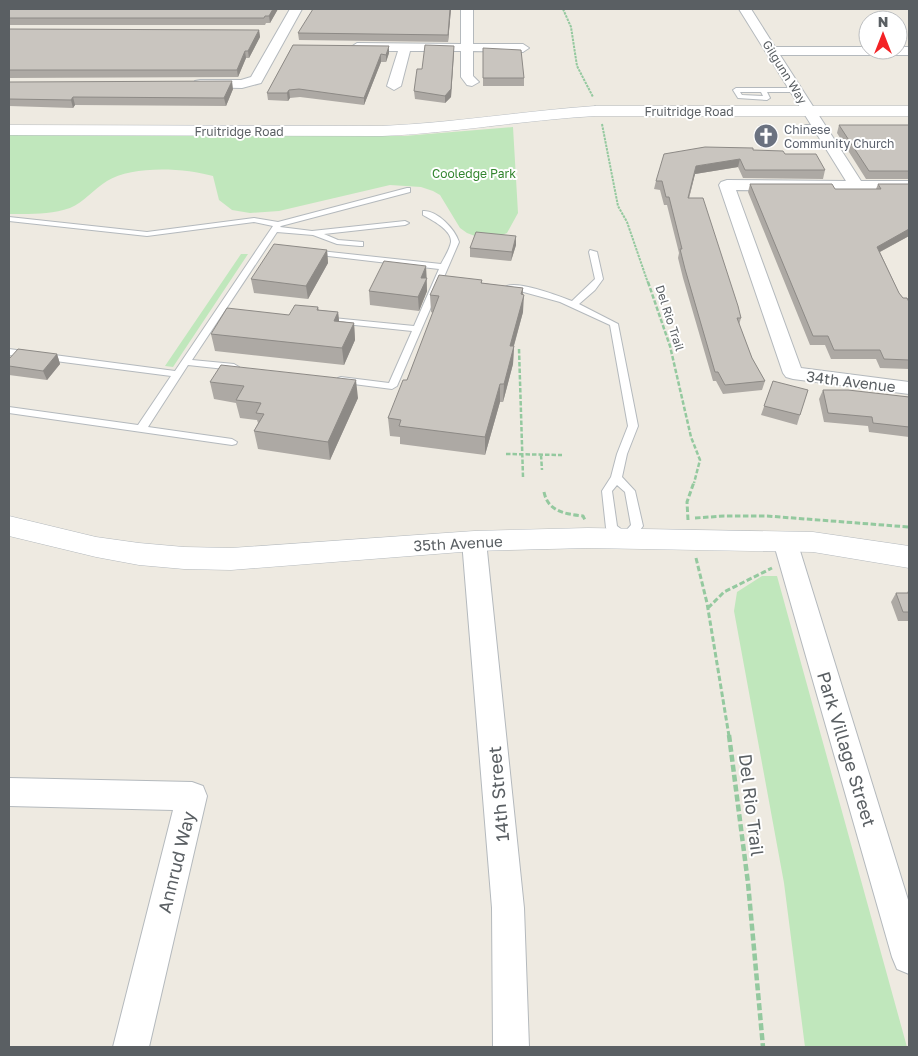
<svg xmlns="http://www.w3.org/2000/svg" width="918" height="1056" font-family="'Golos Text',sans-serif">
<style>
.green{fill:#c0e7bc}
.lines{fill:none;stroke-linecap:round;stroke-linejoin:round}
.service-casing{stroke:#b4b9bd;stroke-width:2}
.minor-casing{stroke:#b4b9bd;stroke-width:2}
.tertiary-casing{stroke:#b4b9bd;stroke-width:1}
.secondary-casing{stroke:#b5babf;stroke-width:1}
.path-far3{stroke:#94c99f;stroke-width:2;stroke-dasharray:2.5 1;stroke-linecap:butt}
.path-far2{stroke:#94c99f;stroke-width:2.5;stroke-dasharray:4.5 2;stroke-linecap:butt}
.path-far1{stroke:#94c99f;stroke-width:3;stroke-dasharray:5.5 2.5;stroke-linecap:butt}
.path{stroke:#94c99f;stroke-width:4.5;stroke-dasharray:7 3;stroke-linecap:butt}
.service{fill:#fff;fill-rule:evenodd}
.minor{fill:#fff;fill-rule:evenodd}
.tertiary{fill:#fff;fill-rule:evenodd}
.secondary{fill:#fff;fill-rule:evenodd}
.wall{fill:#ada9a4}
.shaded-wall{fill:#8d8a86}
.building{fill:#c9c5bf;stroke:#8d8a86}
.labels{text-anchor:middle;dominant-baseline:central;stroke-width:4;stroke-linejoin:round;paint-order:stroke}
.far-street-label{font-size:12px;fill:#5a5f63;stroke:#fff}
.far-worship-label{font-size:12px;fill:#5b616d;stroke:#fff;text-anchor:start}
.far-park-label{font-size:12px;fill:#33852f;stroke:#fff}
.street-label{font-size:15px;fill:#5a5f63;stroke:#fff}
.near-street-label{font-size:18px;fill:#5a5f63;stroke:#fff}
</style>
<rect width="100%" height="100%" fill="#eeeae1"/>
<path class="green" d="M513,127L518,213L507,233L497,237L475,236L467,233L460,228L440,195L433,191L421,187L390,185L279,211L250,213L232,210L219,200L213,176C185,168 132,165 107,181C94,189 84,202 70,208C50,215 29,214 9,214V135L404,136Z
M241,254H248L173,367L165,366Z
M762,576H777L907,1047H805L784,883L734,611L737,592Z"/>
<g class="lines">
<defs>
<path id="service" d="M736,88H796L799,90L796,92H767L770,98L767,100L738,98L733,90ZM740,92H761L763,96L742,95Z
M806,125H819L822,127L819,129L804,128V126Z
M407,188H410V192L281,226L280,227L312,231L405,221L409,223L405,225L324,234L338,240L363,242V246H360L337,244L313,235L277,232L192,360L234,364L239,367L234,370L188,365L148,427L232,439L237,442L236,444L232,445L9,413V407L138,425L171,376L9,355V349L175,371L273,226L254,222L147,236L9,221V217L147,232L254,218L278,222Z
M423,211C437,210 455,229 459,242L397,386L392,389L338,382V378L341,377L389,383L412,331L326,322L322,319L323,317L414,326L439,269L311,254L307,252L311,250L441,264C444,258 450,249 451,242C452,230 432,220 423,215Z
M590,250L597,252L603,279L595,290L579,304L618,324L638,426L627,454L622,477L635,491L643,526C631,544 620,548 606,528L602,491L611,477L617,454L628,426L610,325L560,302L505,287C515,279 559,296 572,301L595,279L589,252ZM617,485L625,492L631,525L625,532L617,526L612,491Z"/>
<path id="minor" d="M290,9H302L261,83L242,88L195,87L193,84L195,81L200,80H241L251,77Z
M461,9H473V44H523L529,48L523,52L473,51V76L479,82L472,86L467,85L461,77V51H410L401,86L394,90L387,86L398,51H357L351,47L357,43L461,44Z
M739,9H751L775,47H868V50H898V47H909V55H780L861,181H909V191L736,190L801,368L909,382V394L793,379L786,377L783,373L719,185L721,182L727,180L846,181Z
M474,532L483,535L486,541L524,908L529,1047H493L492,908L462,541L465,535Z
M785,532L794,535L797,541L909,903V974L897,969L892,957L773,541L776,535Z
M9,778L192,782L203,786L207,796L149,1047H113L173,810L9,806Z"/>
<path id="tertiary" d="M9,516L96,537L139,543L184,547L231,548L474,531L588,528L813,532L909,546V568L813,552L588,548L474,551L231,570L184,569L139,565L96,557L9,536Z"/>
<path id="secondary" d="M595,106H909V116H595C524,120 453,133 382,136L9,135V125L382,126C453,123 524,111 595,106Z"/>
</defs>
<use href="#service" class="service-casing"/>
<use href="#minor" class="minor-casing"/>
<use href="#tertiary" class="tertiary-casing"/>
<use href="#secondary" class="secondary-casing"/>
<path class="path-far3" d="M563,9L571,27L577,66L593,97
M602,124L618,206L627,222L648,283"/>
<path class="path-far2" d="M648,282L670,346L691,437L700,460L694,483
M519,349L523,477
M506,454L562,455
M541,455L542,470"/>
<path class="path-far1" d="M544,492C548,512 566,514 583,516L585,520
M695,518L724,516H767L909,527
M688,520L687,502L694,482
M696,558L707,603L729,736
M708,608L724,592L772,568"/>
<path class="path" d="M729,735L748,883L763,1047"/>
<use href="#service" class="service"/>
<use href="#minor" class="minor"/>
<use href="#tertiary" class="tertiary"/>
<use href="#secondary" class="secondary"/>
</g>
<path class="wall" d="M9,9H278L270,23H266L265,25H9Z
M451,9L448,42L299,40L298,33Z
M9,29L259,30L260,37L249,58H246L238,77L9,78Z
M293,45L389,53L386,62H381L364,105L300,97L290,98L288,101L268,100L267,93Z
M483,48L524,78V86H483Z
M454,54L451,97L445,103L415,99L414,91L422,69Z
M9,82L233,89L226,106L75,105L73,108L9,106Z
M839,125H909V179H866L837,133Z
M753,150L785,154L825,170L823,179L743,178L738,167L695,174L689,198L741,318L739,325L752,358L765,381L762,390L723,394L716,381H713L683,278L678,258L679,253L667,205H664L660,190L654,189L656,181Z
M750,184L835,189H876L878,184H909V236L880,252L899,293L903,298L909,302V369L880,368L876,359H831L825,345H810L748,192Z
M516,236V245L511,261L470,257V248Z
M327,250L328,263L308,299L254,293L251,279Z
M426,266L427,291L419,311L370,305L369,291Z
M482,280V283L523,288V312L514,346L513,364L503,402H500L485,455L400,444V437L390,436L388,418L407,380L433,313L431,312L430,295Z
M318,307L319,310L338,312L339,321L354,323L355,340L344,365L215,351L211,334L289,315Z
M57,354L60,364L47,380L9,375V366Z
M773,381L800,415L797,425L761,415Z
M210,382L358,398L330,460L258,449L254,431L258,423L257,420L240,418L236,403L214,399Z
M823,390L909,397V437L869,432L868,426L824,422L819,399Z
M909,589V621H898L891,602L896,593H907Z"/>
<path class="shaded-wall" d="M273,9H278L270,23L269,16Z
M450,9H451L448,42V35Z
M259,30L260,37L249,58L248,51Z
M389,46V53L386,62V55Z
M454,46L451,97L445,103V96Z
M245,51L246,58L238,77L237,70Z
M381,54V62L364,105V98Z
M232,81L233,89L226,106L224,98Z
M289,90L290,98L288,101L287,93Z
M73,97L75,105L73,108L71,100Z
M740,159L738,167L695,174L687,206L696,166Z
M909,229V236L874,255L877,247Z
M516,236V245L511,261L512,252Z
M327,250L328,263L308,299L306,286Z
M426,266L427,291L419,311L418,297L421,278Z
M523,288L522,300L524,295L523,312L509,363L510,346Z
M338,312L340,329L334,321Z
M354,323L355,340L344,365L342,348Z
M514,346L513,364L503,402L504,384Z
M57,354L60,364L47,380L43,371Z
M356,380L358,398L330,460L328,442Z
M500,384V402L485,455V437Z"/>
<path class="building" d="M9,9H273L269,16H265L264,18H9Z
M313,9H450L448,35L298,33Z
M9,29L259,30L248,51H245L237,70H9Z
M293,45L389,46L386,55L381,54L364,98L299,89L289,90L287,93H267Z
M425,45L454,46L451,89L445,96L414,91L417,69H422Z
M483,48L521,50L524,78H483Z
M232,81L224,98L73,97L71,100L9,99V82Z
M839,125H909V171H869Z
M705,147L753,148V150L783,151L785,154H816L825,170H745L740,159L696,166L688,198H703L738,306L741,318H737L752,358L765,381L725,385L718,372H715L685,269L680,249H682L669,197H666L662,181H656L664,154Z
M750,184H832L835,189H881L878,184H909V229L877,247L899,293L903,298H907L909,302V360L884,359L880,350H834L828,336H813Z
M476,232L516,236L512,252L470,248Z
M274,244L327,250L306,286L251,279Z
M384,261L426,266L421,278H427L418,297L369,291Z
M439,275L482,280L481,283L523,288L521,294L524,295L510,346H514L504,384H500L485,437L399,426L401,420L388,418L403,380H407L439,296L430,295Z
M295,305L318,307L317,310L338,312L334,321L354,323L342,348L211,334L227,308L289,315Z
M18,349L57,354L43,371L9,366V359Z
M221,365L356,380L328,442L254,431L264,414L256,413L261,403L236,400L244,386L210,382Z
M773,381L808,390L800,415L764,406Z
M823,390H848L909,397V427L873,423L872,417L828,413Z
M896,593H909V612H903Z"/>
<defs>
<symbol id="church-disc" viewBox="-11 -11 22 22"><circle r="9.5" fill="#6b7280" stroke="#fff"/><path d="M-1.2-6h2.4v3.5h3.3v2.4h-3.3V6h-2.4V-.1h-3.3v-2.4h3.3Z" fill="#fff"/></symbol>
</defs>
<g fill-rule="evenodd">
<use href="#church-disc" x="752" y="122" width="28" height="28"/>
</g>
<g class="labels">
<g class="far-street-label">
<text transform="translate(785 72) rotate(58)">Gilgunn Way</text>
<text x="689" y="111">Fruitridge Road</text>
<text x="239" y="131">Fruitridge Road</text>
<text transform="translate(670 318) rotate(72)">Del Rio Trail</text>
</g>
<g class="far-worship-label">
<text x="784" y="129">Chinese<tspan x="784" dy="14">Community Church</tspan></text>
</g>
<g class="far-park-label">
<text x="474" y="173">Cooledge Park</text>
</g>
<g class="street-label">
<text transform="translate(851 381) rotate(7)">34th Avenue</text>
<text transform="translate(458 543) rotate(-3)">35th Avenue</text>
</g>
<g class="near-street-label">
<text transform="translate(847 749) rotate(73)">Park Village Street</text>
<text transform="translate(498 794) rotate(-95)">14th Street</text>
<text transform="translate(752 805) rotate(83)">Del Rio Trail</text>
<text transform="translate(176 862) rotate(-76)">Annrud Way</text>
</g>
</g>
<rect width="918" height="1056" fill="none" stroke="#5a5f63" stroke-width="20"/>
<g transform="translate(883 35)"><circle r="24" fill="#ffffff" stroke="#bdbfc1"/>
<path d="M0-4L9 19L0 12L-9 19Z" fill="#f32225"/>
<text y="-8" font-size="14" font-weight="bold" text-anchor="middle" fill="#5a5f63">N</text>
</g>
</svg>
